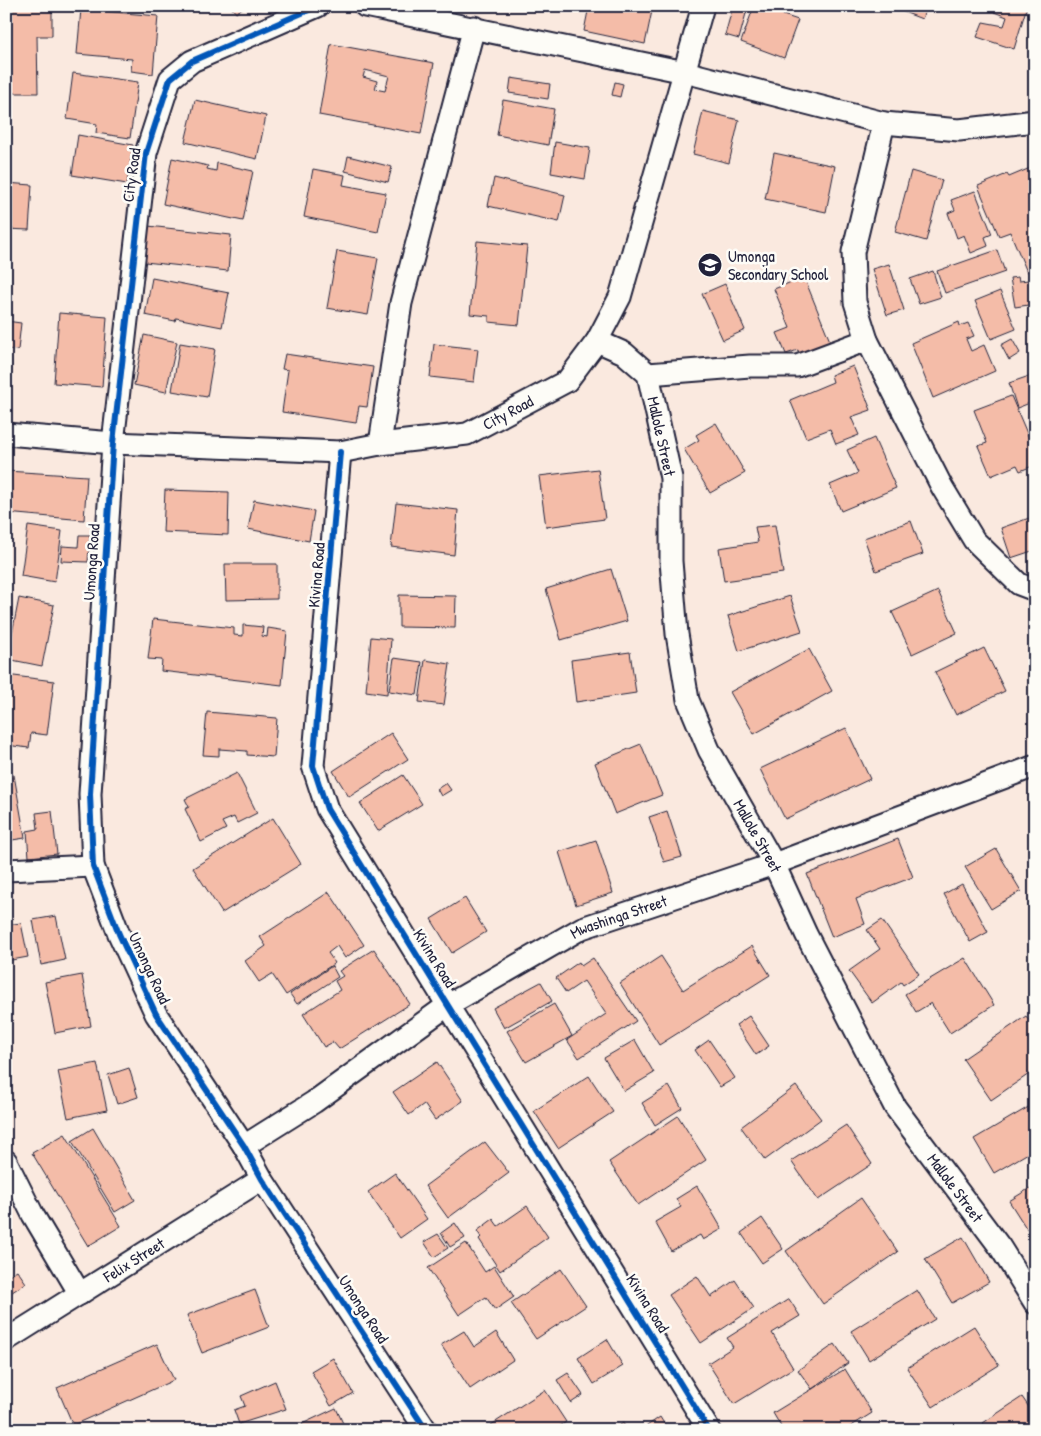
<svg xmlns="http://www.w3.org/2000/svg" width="1041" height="1436" font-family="'Patrick Hand',sans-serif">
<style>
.building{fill:#f4bca8;stroke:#22223b;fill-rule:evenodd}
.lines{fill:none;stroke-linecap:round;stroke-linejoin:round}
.street-casing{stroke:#22223b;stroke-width:25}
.street{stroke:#fdfcf7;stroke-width:21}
.cycleway-casing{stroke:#fdfcf7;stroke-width:9}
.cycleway{stroke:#0057b8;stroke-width:6}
.labels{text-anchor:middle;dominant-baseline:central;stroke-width:5;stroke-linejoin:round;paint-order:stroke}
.street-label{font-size:16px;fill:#22223b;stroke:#fdfcf7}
.poi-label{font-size:16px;fill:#22223b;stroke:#fdfcf7;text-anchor:start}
</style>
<rect width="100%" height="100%" fill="#fae9df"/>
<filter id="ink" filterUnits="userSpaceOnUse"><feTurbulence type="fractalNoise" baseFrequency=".02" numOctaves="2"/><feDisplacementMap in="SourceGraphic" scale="10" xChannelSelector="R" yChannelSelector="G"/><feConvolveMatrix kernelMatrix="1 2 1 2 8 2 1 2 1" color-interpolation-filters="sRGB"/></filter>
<g filter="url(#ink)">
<path class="building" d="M6,6H52V36H37L38,93H6Z
M112,6H145V9Z
M230,6H245L236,13Z
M589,6H653L645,44L584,31Z
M733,6H748L739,39L725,35Z
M754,6H786L783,15L798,20L784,58L741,42Z
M888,6H927L922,19Z
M997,6H1027L1014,49L977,37L983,22L1004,26L1007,17L994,12Z
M81,9L158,16L153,74L131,71L132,59L77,54Z
M331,44L434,63L421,134L319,115ZM365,70L389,76L385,91L375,89L377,81L363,77Z
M73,73L138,82L130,138L96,133L97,124L67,119Z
M511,78L550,84L548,99L509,93Z
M615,82L623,84L620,97L612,95Z
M195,100L266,116L257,159L185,142Z
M503,100L554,109L548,145L497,135Z
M703,111L739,120L729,163L693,154Z
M78,135L133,145L127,184L72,175Z
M555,142L590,148L585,179L551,173Z
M774,153L835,166L826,212L765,199Z
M348,156L392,167L388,182L345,171Z
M172,158L208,166L207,169L216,171L217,163L253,171L243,221L163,204Z
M1035,166V273L1033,269L1027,272L1010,232L999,236L978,186L1007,174L1009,177Z
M313,169L345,175L343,185L386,193L378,232L304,217Z
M911,171L942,180L926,241L895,232Z
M494,178L565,195L559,222L488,206Z
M6,183L32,185L29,230L6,229Z
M975,191L992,234L985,237L988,246L971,253L964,235L957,238L948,213L955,210L951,200Z
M148,226L231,235L228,271L145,262Z
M477,241L527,246L519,325L489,322V316L470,314Z
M997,250L1005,272L945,293L937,271Z
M337,251L378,258L368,315L327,308Z
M889,264L904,310L887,315L872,269Z
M933,271L941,297L919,304L910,279Z
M804,277L832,346L801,358L798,350L786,354L777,333L790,328L774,289Z
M1018,277L1019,281L1029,280L1031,291H1035V304L1015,307L1010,278Z
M152,278L229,293L222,327L176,318L175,321L145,315Z
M725,284L745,330L723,340L702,294Z
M1000,291L1016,329L991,339L975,301Z
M59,313L107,317L102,387L54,383Z
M6,321L21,323L18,350L6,349Z
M959,322L960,326L968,323L974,336L966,339L971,351L984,345L995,371L933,398L911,343Z
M144,335L177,342L166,392L134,385Z
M1012,339L1020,353L1009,360L1001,345Z
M180,343L215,349L207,397L172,391Z
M434,344L478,349L474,382L430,377Z
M285,354L373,367L367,407L359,406L356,423L282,412L288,370L282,369Z
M853,366L871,410L851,417L859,435L836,444L830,429L806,438L790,400L833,382L831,375Z
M1035,374V401L1017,408L1009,383Z
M1011,396L1035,452V465L1020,471L1017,465L991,476L978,446L987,443L974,410Z
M716,423L745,473L710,493L684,449L699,440L696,435Z
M874,438L896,488L841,511L830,485L858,473L847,450Z
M598,469L605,519L546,527L539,476Z
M6,471L87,476L84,520L6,513Z
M165,490L229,492L228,535L163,532Z
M254,500L314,511L309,541L248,529Z
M396,503L458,510L454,555L391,547Z
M1035,516V550L1011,558L1001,528Z
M911,521L923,554L876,571L864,538Z
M775,525L783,573L724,581L719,548L758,542L755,527Z
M28,526L62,531L55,582L21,576Z
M79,535H90L88,562L61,561L62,546L78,547Z
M225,564H277V599L226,600Z
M611,569L627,621L561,640L546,589Z
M938,591L957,633L912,654L892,612Z
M399,595L456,596L455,628L399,627Z
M790,596L802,631L739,651L728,616Z
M19,598L54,605L42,666L7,659Z
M153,619L234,628V635L243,636V625L263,627L262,636L267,637L268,628L287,631L282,685L161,671L162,660L148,659Z
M371,637L391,639L387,694L366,691Z
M984,648L1005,691L956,715L935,672Z
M809,649L832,691L754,734L730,692Z
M630,652L636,693L576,702L571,660Z
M394,658L422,662L417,695L389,691Z
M425,660L450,664L444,705L419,702Z
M6,675L54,681L47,735L31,733L29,748L6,745Z
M207,712L277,718L274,757L247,755V751L219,749V756L203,755Z
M846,728L870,779L785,819L760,769Z
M391,733L408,759L349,797L333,771Z
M641,744L662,795L615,814L595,763Z
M237,773L257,813L237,823L234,817L222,822L226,829L201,842L185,809L189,807L185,799Z
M14,775L25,838L6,841V777Z
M403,775L422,804L378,831L360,803Z
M446,783L451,790L441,796L437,789Z
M52,811L57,854L29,857L27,831L38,829L36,813Z
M667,811L682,857L664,862L649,817Z
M273,818L301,864L222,913L193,868Z
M898,839L913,877L856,899L865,924L832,937L807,874Z
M596,840L613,893L576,905L559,852Z
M996,849L1021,891L991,909L965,867Z
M962,884L988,932L970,942L944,894Z
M329,892L364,945L345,958L337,946L328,953L335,963L286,995L272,974L259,982L245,961L266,946L260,937Z
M465,898L486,932L452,953L431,919Z
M56,916L65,960L41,965L33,920Z
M882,920L919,974L903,985L901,982L872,1003L849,971L880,949L867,930Z
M21,923L28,957L6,961V925Z
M752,946L770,975L659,1045L620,983L661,956L683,990Z
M374,949L410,1004L339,1049L333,1042L324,1047L303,1014L340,990L335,981L343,976L339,971Z
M593,958L636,1021L579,1058L567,1040L606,1014L584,981L566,993L556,978L579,962L581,966Z
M965,958L994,1005L950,1033L931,1003L916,1012L905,994Z
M332,966L338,977L297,1004L290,994Z
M82,975L91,1026L55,1033L45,982Z
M541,982L552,1001L504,1028L493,1008Z
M554,1004L572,1036L526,1062L507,1031Z
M749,1016L769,1046L756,1055L736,1025Z
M1026,1016L1035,1028V1070L991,1100L963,1059Z
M635,1040L654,1073L624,1091L604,1058Z
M709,1040L735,1078L720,1087L695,1050Z
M437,1062L463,1101L435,1120L424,1104L409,1115L393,1092Z
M97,1063L107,1110L68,1118L58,1071Z
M129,1068L138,1097L117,1104L108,1075Z
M589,1076L613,1112L558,1148L534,1111Z
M669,1086L682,1108L655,1125L642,1103Z
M796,1086L821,1119L765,1160L741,1127Z
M1032,1105L1035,1109V1149L994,1173L974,1139Z
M678,1116L706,1160L638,1205L609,1162Z
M846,1125L872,1164L818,1200L791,1161Z
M93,1128L135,1200L115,1212L72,1141Z
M65,1134L121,1226L88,1246L32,1153Z
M485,1142L509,1173L448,1218L425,1186Z
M395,1173L427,1219L400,1238L368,1192Z
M1035,1185V1242L1009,1201Z
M697,1186L722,1229L703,1240L700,1235L671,1251L655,1222L681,1207L676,1199Z
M861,1198L898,1252L823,1304L786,1251Z
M527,1206L548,1237L500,1271L479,1239L481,1237L477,1231L493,1219L498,1226Z
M762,1218L783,1249L762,1263L741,1233Z
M455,1223L465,1238L450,1247L441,1233Z
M438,1234L448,1248L434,1257L424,1242Z
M963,1237L989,1282L952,1303L925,1259Z
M466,1243L485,1272L494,1266L514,1297L495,1310L486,1297L459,1315L428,1268Z
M561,1269L586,1306L536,1339L511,1303Z
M17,1270L26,1283L6,1296V1277Z
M697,1276L711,1297L735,1280L754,1308L701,1343L669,1295Z
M255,1290L269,1327L202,1353L187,1315Z
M917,1290L935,1319L869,1360L851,1331Z
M789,1299L800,1316L772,1333L793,1368L734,1404L708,1363L733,1347L727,1338Z
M974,1326L999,1365L933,1407L907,1368Z
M464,1331L474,1347L496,1332L513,1360L470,1389L441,1345Z
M607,1339L623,1366L594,1384L578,1358Z
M157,1344L174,1380L73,1425L57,1388Z
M835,1344L848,1363L812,1389L798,1370Z
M333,1358L353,1393L331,1406L311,1371Z
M845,1369L872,1413L845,1430H783L773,1413Z
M568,1373L583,1395L571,1403L557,1380Z
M275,1381L286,1409L239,1424L234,1410L245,1406L241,1396Z
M545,1390L566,1422L554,1430H494L491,1425Z
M1022,1397L1035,1416V1430H988L983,1423Z
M336,1408L346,1430H305L302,1424Z
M660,1417L668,1430H641Z
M623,1423L627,1430H613Z"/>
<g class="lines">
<defs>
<g id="street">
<path d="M318,6L192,61L170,79L146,153L113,443L90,794L93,866L119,934L156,1014L244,1146L262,1179L426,1430"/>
<path d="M365,6L685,72L884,123L959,130L1035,121"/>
<path d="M884,123L853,252L855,302L867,340L942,487L974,540L1019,584L1035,590"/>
<path id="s1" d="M597,341L624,353L648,374L671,478V561L677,634L688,700L709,750L774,864L806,934L895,1107L1000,1247L1035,1303"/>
<path d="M648,374L750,366H797L867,340"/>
<path id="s2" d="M6,434L113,443L340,452L380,444L467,434L567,381L597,341L620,297L703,6"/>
<path d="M380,444L401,303L474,27"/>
<path d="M340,452L313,766L327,809L709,1430"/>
<path d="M6,870L93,866"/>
<path id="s3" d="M244,1146L314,1102L448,1005L582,928L774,864L1035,766"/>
<path d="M6,1161L33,1215L80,1294"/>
<path id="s4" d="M6,1340L262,1179"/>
</g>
</defs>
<use href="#street" class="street-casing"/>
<use href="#street" class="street"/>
<defs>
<path id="cycleway" d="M318,6L192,61L170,79L146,153L113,443L90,794L93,866L119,934L156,1014L244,1146L262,1179L426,1430
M340,452L313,766L327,809L709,1430"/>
</defs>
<use href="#cycleway" class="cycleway-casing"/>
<use href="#cycleway" class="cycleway"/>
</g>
</g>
<defs>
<symbol id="school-disc" viewBox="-11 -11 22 22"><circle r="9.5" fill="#22223b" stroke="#fdfcf7"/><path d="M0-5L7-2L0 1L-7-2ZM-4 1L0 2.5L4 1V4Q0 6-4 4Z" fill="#fff"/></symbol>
</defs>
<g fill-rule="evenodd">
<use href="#school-disc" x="696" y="251" width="28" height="28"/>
</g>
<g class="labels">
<g class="street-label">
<text transform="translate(131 175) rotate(-82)">City Road</text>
<text stroke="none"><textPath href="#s2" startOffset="509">City Road</textPath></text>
<text stroke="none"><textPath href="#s1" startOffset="125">Mallole Street</textPath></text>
<text transform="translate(91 562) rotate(-86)">Umonga Road</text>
<text transform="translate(316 575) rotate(-85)">Kivina Road</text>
<text stroke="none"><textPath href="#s1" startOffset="544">Mallole Street</textPath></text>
<text stroke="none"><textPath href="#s3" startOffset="441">Mwashinga Street</textPath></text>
<text transform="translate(435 958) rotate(58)">Kivina Road</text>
<text transform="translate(150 968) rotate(65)">Umonga Road</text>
<text stroke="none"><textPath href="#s1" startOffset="949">Mallole Street</textPath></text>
<text stroke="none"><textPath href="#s4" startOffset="151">Felix Street</textPath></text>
<text transform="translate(648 1303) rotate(58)">Kivina Road</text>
<text transform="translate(364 1309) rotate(57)">Umonga Road</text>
</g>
<g class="poi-label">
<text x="728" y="256">Umonga<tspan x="728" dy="18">Secondary School</tspan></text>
</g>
</g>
<rect width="1041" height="1436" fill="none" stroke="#fdfcf7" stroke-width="25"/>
<rect x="12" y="12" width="1016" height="1411" fill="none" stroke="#22223b" stroke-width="2" filter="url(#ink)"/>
</svg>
